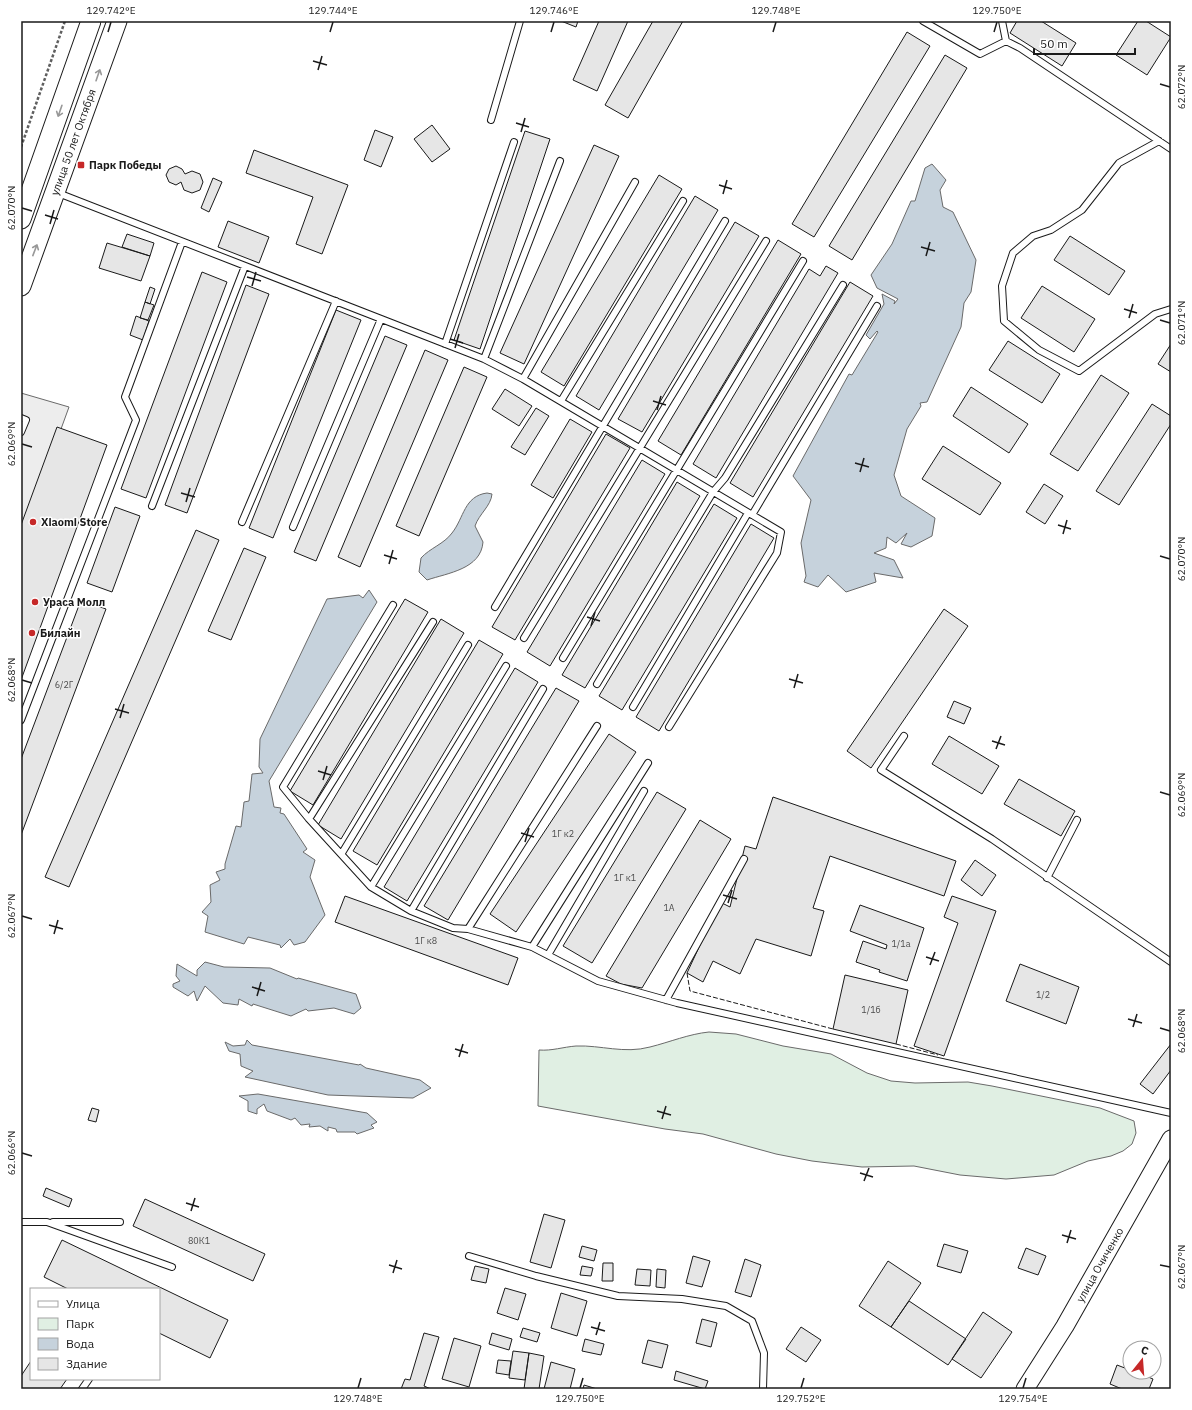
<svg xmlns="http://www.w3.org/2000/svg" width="1192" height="1410" font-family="'IBM Plex Sans',sans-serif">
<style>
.green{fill:#e0efe3;stroke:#6a6a6a}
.parking{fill:#ededed;stroke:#6a6a6a}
.water{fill:#c6d2dc;stroke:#6a6a6a}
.building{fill:#e6e6e6;stroke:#1a1a1a}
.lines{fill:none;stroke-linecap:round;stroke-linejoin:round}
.lane-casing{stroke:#1a1a1a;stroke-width:8}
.secondary-casing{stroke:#1a1a1a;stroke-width:19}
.primary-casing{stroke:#1a1a1a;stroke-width:21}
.path{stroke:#5f5f5f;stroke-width:2.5;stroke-dasharray:3 2;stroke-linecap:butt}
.lane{stroke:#fff;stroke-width:6}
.secondary{stroke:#fff;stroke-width:17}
.primary{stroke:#fff;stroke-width:19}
.fence{stroke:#1a1a1a;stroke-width:1;stroke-dasharray:5 2;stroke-linecap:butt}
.oneway{stroke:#989898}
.ticks{fill:none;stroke:#1a1a1a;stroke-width:1.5}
.poi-dot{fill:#c62828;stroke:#fff;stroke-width:1.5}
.labels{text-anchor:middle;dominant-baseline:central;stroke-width:3;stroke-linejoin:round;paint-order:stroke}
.number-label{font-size:9px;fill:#4d4d4d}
.street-label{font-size:11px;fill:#1a1a1a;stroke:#fff}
.poi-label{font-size:11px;font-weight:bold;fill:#1a1a1a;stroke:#fff;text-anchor:start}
.neatline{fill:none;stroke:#1a1a1a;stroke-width:1.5}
.ticks-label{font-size:10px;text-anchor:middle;fill:#1a1a1a}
</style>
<rect width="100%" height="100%" fill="#fff"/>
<path class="green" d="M709,1032L736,1034L783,1046L831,1054L867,1073L891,1081L915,1083L968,1082L992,1086L1100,1108L1134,1121L1136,1133L1132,1144L1123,1151L1111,1156L1088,1161L1054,1175L1006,1179L960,1175L914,1166L862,1167L812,1161L776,1154L703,1134L665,1129L538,1106L539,1050C552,1051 563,1047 576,1046C601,1045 624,1054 650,1047C670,1042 689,1034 709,1032Z"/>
<path class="parking" d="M21,393L69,407L21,539Z"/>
<path class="water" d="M932,164L946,180L940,190L943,207L953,212L976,260L971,292L964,303L961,327L927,402L920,403L921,406L907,429L894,475L901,496L935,518L932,536L911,547L901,544L907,533L896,543L887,537L886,548L874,553L894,560L903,578L874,573L876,582L846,592L828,575L818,587L804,582L806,576L801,543L811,500L793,476L849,374L852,375L878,332L877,331L870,339L866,335L884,304L882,294L895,301L894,304L898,299L877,288L871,275L892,244L911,201H915L925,168Z
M487,493L492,494C491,506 479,514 475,526L483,542C481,569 448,573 427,580L419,572L421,558C430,548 444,544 452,533C464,518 464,496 487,493Z
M369,590L377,602L269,781L274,807L281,808L280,813L284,814L307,849L303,852L315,860L310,877L325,915L305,942L294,945L290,939L281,948L280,945L248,937L244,944L205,932L208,916L202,912L211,902L210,885L220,880L216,872L225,869V864L236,826L241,827L244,802L249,801L252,774L263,773L259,767L260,739L327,599L359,595L363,598Z
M205,962L224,967L270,968L297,979L298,978L356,994L361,1008L354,1014L334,1008L308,1011L306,1009L291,1016L253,1004L252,1006L239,999L238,1005L223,1003L205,986L197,1001L194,991L188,996L173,987V984L180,981L176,976L177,964L197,976V970Z
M247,1040L252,1045L359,1065L360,1064L366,1068L420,1080L431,1088L413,1098L328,1095L245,1077L253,1071L241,1066L240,1054L229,1051L225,1042L233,1046L245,1045Z
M258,1094L367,1113L377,1122L371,1125L374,1128L357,1134L355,1132H337L336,1129L328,1127V1131L320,1126L309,1127L310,1124L301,1125L295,1118L291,1120L267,1111L264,1104L257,1109V1114L248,1111V1101L239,1096Z"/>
<path class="building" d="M561,21H578L576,27Z
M599,21H628L597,91L573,80Z
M653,21H683L628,118L605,105Z
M1017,21H1041L1076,43L1062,66L1010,33Z
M1138,21H1146L1171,37L1147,75L1116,55Z
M907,32L930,46L814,237L792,224Z
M945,55L967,68L852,260L829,246Z
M432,125L450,149L432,162L414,139Z
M375,130L393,137L381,167L364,160Z
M525,131L550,139L480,349L454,340Z
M594,145L619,156L524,364L500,353Z
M254,150L348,185L322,254L296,244L313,197L246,173Z
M176,166L182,169L185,174L192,171L200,174L203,182L200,190L192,193L184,190L181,182L176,185L169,182L166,175L169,169Z
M659,175L682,189L564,386L541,372Z
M213,178L222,182L209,212L201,208Z
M695,196L718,210L599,410L576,396Z
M228,221L269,237L259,263L218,247Z
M735,222L759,236L642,432L618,419Z
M127,234L154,243L150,256L122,247Z
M1070,236L1125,271L1109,295L1054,260Z
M778,240L801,254L681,455L658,441Z
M107,243L150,256L141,281L99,268Z
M826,266L838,273L716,478L693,464L809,269L820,276Z
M202,272L227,282L146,498L121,489Z
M850,282L873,296L753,497L730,483Z
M246,285L269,294L187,513L165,505Z
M1042,286L1095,319L1074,352L1021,318Z
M150,287L155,289L150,304L145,302Z
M145,302L154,305L148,320L140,318Z
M336,310L361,320L273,538L249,528Z
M136,316L149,321L143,340L130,335Z
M385,336L407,345L316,561L294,552Z
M1008,341L1060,374L1042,403L989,370Z
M1171,344V372L1158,364Z
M425,350L448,360L360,567L338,557Z
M464,367L487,377L419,536L396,526Z
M1101,375L1129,393L1078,471L1050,454Z
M971,387L1028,424L1009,453L953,416Z
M505,389L532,406L519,426L492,409Z
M1152,404L1171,416V424L1119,505L1096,491Z
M536,408L549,416L525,455L511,447Z
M570,419L592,432L553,498L531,485Z
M57,427L107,445L21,680V525Z
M606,434L630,448L515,640L492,627Z
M943,446L1001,483L980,515L922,479Z
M642,460L665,474L550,666L527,652Z
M677,482L700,496L585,688L562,675Z
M1044,484L1063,496L1045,524L1026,512Z
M714,504L737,518L622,710L599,696Z
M115,507L140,516L112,592L87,583Z
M751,524L774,538L659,731L636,717Z
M196,530L219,540L69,887L45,877Z
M244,548L266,557L231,640L208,631Z
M405,599L428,612L313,805L290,791Z
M81,600L106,609L21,835V759Z
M944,609L968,626L871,768L847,751Z
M441,619L464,633L341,839L318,825Z
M479,640L503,654L377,865L353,851Z
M515,668L538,682L407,901L384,887Z
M556,688L579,701L448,920L424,906Z
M954,701L971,708L964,724L947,717Z
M609,734L636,752L516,932L490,914Z
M949,736L999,766L982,794L932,764Z
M1019,779L1075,811L1061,836L1004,804Z
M657,792L686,809L592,963L563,946Z
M773,797L956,861L944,896L830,856L813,908L824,911L811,956L756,939L740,974L713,961L703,982L687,973L720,902L730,907L745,846L756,849Z
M700,820L731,839L642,988L621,984L606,976Z
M975,860L996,875L982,896L961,880Z
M345,896L518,958L508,985L335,922Z
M952,896L996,911L944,1056L914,1046L958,923L944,917Z
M860,905L924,928L907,981L879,972L880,970L856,962L863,941L886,949L887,945L850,931Z
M1020,964L1079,987L1066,1024L1006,1001Z
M845,975L908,990L896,1044L833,1029Z
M1171,1044V1070L1153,1094L1140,1084Z
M92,1108L99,1110L96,1122L88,1120Z
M46,1188L72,1199L69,1207L43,1196Z
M145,1199L265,1254L253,1281L133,1226Z
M544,1214L565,1220L551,1268L530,1262Z
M62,1240L228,1320L210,1358L159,1333V1289H68L44,1277Z
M944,1244L968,1251L961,1273L937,1266Z
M582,1246L597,1250L594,1261L579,1257Z
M1026,1248L1046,1256L1038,1275L1018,1268Z
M693,1256L710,1261L702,1287L686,1283Z
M745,1259L761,1265L751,1297L735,1292Z
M888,1261L921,1283L891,1327L859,1306Z
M603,1263H613V1281H602Z
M475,1266L489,1269L486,1283L471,1280Z
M582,1266L593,1268L591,1276L580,1275Z
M637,1269L651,1270L650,1286L635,1285Z
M657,1269L666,1270L665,1288L656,1287Z
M505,1288L526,1294L518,1320L497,1313Z
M561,1293L587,1301L577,1336L551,1328Z
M909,1301L966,1339L948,1365L891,1327Z
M983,1312L1012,1332L981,1378L952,1359Z
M702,1319L717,1323L711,1347L696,1343Z
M801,1327L821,1340L806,1362L786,1349Z
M523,1328L540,1333L537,1342L520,1337Z
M424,1333L439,1337L424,1386L431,1389H401L405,1379L410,1380Z
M492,1333L512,1339L509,1350L489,1344Z
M454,1338L481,1346L469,1387L442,1379Z
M585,1339L604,1344L601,1355L582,1351Z
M648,1340L668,1345L662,1368L642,1363Z
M513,1351L529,1353L525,1380L509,1378Z
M529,1353L544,1356L539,1389H524Z
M498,1360L511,1361L509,1375L496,1373Z
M31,1361V1379H67L60,1389H21V1376Z
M551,1362L575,1369L570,1389H544Z
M1117,1365L1130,1370V1372H1136L1153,1379L1149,1389H1122L1110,1384Z
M676,1371L708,1381L705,1389L674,1380Z
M584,1385L597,1389H583Z"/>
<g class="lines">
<defs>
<path id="lane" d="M923,21L980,54L1006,41L1002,21
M1006,41L1020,48L1171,149
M491,120L520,21
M1159,141L1119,163L1082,210L1051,230L1033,236L1013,253L1002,286L1004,321L1039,350L1079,371L1155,314L1171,309
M58,193L484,359L523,379L781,532L777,553L669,727
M445,344L514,142
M484,359L560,161
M523,379L635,182
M561,401L683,201
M21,418L26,420L21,432
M152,506L245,266
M752,515L877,306
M242,522L336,301
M293,527L381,319
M393,605L283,787L309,819L371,887L411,911L453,928L468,929
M495,607L725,221
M524,638L766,241
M563,658L803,261
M597,684L713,492L725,478L843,285
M633,707L748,513
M21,720L136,420L125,397L182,242
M597,726L468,929L532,947L598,981L677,1003L1171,1113
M904,736L881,770L992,839L1171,962
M309,819L433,622
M342,853L468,645
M1047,878L1077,820
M371,887L506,666
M411,911L543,689
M532,947L648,763
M548,955L644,791
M666,1000L744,859
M21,1222H47L172,1267
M53,1222H120
M469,1256L536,1276L618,1296L682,1299L726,1306L752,1321L764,1353L763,1389
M82,1389L89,1379"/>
<g id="secondary">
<path id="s1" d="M1025,1389L1065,1326L1171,1139"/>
</g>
<g id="primary">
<path d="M21,219L91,21"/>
<path id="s2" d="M21,286L117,21"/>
</g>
</defs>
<use href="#lane" class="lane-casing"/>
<use href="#secondary" class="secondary-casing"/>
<use href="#primary" class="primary-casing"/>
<path class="path" d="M21,147L65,21"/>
<use href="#lane" class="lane"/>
<use href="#secondary" class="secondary"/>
<use href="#primary" class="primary"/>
<path class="fence" d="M687,973L690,991L833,1029
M896,1044L938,1055"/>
</g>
<defs><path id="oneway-shaft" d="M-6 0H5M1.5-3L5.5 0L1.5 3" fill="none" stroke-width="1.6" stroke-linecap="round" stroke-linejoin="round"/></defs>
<g class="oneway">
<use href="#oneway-shaft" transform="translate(98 75) rotate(-71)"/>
<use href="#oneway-shaft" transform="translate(60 111) rotate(109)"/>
<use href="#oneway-shaft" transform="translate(35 250) rotate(-69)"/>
</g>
<path class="ticks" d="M108,32L111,22M330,32L333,22M551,32L554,22M773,32L776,22M994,32L997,22M313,61L327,65M318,70L322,56M1160,84L1170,87M516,123L529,127M521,132L525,118M719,185L732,189M723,194L727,180M22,208L32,211M45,215L58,219M50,224L54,210M921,247L935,251M926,256L930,242M247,277L261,281M252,286L256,272M1124,309L1137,313M1129,318L1133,304M1160,320L1170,323M450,339L463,343M455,348L459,334M653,401L666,405M657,410L661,396M22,444L32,447M855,463L869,467M860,472L864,458M181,493L195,497M186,502L190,488M1058,525L1071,529M1063,534L1067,520M384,555L397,559M1160,556L1170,559M389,564L393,550M587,617L600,621M591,626L595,612M789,679L803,683M22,680L32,683M794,688L798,674M115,709L129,713M120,718L124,704M992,741L1005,745M996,749L1001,736M318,771L331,775M323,780L327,766M1160,792L1170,795M521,833L534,837M525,842L529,828M723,895L737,899M728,903L732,890M22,916L32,919M49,925L63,929M54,934L58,920M926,957L939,961M930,965L935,952M252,987L265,991M257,996L261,982M1128,1019L1142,1023M1133,1027L1137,1014M1160,1028L1170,1031M455,1049L468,1053M459,1057L463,1044M657,1111L671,1115M662,1119L666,1106M22,1153L32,1156M860,1173L873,1177M864,1181L869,1168M186,1203L199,1207M191,1211L195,1198M1062,1235L1076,1239M1067,1243L1071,1230M389,1265L402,1269M1160,1265L1170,1267M393,1273L397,1260M591,1327L605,1331M596,1335L600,1322M358,1388L361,1378M580,1388L583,1378M801,1388L804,1378M1023,1388L1026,1378"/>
<g class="poi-dot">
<rect x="77" y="161" width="8" height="8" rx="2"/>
<circle cx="33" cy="522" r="4"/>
<circle cx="35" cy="602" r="4"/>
<circle cx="32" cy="633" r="4"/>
</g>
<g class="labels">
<g class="number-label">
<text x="64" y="684">6/2Г</text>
<text x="563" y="833">1Г к2</text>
<text x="625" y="877">1Г к1</text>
<text x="669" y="907">1А</text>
<text x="426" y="940">1Г к8</text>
<text x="901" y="943">1/1а</text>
<text x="1043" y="994">1/2</text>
<text x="871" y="1009">1/1б</text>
<text x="199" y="1240">80К1</text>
</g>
<g class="street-label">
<text stroke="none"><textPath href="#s2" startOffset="153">улица 50 лет Октября</textPath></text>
<text stroke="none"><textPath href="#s1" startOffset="145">улица Очиченко</textPath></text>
</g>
<g class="poi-label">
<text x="89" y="165">Парк Победы</text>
<text x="41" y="522">Xiaomi Store</text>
<text x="43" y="602">Ураса Молл</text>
<text x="40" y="633">Билайн</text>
</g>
</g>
<rect width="1192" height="1410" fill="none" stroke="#ffffff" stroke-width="44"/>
<rect x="30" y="1288" width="130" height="92" fill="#ffffff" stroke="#a3a3a3"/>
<rect x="38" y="1301" width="20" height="6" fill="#ffffff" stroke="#a3a3a3"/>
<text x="66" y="1308" font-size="12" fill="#1a1a1a">Улица</text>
<rect x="38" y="1318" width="20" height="12" fill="#e0efe3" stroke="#a3a3a3"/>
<text x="66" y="1328" font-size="12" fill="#1a1a1a">Парк</text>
<rect x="38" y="1338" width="20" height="12" fill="#c6d2dc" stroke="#a3a3a3"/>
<text x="66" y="1348" font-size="12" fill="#1a1a1a">Вода</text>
<rect x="38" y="1358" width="20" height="12" fill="#e6e6e6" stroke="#a3a3a3"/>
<text x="66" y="1368" font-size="12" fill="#1a1a1a">Здание</text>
<g transform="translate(1142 1360) rotate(17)"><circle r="19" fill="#ffffff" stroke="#a3a3a3"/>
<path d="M0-3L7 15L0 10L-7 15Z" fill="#c62828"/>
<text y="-6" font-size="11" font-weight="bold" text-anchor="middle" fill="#1a1a1a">С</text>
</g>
<path d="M1034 48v6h101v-6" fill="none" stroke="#1a1a1a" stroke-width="2"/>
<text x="1040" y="48" font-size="12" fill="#1a1a1a" stroke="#ffffff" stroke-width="3" paint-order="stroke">50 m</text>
<rect x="22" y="22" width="1148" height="1366" class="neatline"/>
<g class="ticks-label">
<text x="111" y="14">129.742°E</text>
<text x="333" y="14">129.744°E</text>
<text x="554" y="14">129.746°E</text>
<text x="776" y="14">129.748°E</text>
<text x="997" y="14">129.750°E</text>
<text transform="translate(1181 87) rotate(-90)" y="4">62.072°N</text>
<text transform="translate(11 208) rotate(-90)" y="4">62.070°N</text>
<text transform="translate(1181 323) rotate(-90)" y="4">62.071°N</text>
<text transform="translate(11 444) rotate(-90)" y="4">62.069°N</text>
<text transform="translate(1181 559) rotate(-90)" y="4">62.070°N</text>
<text transform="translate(11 680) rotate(-90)" y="4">62.068°N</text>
<text transform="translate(1181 795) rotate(-90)" y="4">62.069°N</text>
<text transform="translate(11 916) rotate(-90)" y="4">62.067°N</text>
<text transform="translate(1181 1031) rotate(-90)" y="4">62.068°N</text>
<text transform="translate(11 1153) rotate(-90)" y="4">62.066°N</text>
<text transform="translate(1181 1267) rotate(-90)" y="4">62.067°N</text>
<text x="358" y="1402">129.748°E</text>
<text x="580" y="1402">129.750°E</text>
<text x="801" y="1402">129.752°E</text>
<text x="1023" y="1402">129.754°E</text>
</g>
</svg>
